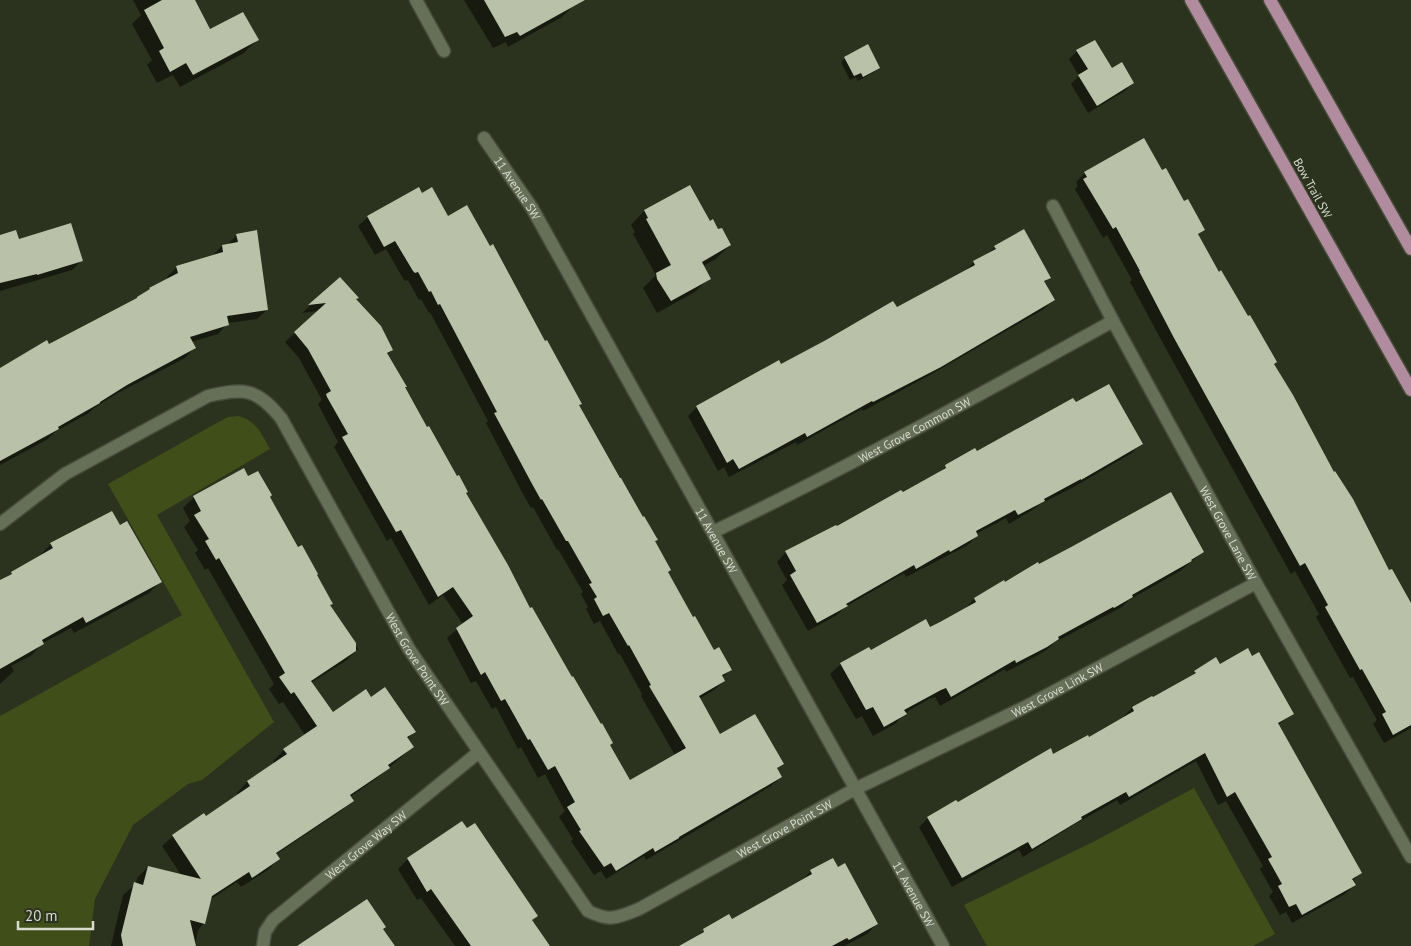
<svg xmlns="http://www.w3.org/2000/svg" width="1411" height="946" font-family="'PT Sans',sans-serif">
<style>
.green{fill:#404f1a}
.shadow{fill:#0007}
.building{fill:#b9c2a8}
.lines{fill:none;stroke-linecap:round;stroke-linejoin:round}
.minor-casing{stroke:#464c3a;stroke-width:15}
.major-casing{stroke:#464c3a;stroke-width:15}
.minor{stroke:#666f57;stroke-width:12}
.major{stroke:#b18b9e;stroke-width:12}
.labels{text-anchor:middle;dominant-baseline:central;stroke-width:5;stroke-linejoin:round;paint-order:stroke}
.street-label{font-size:12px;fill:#d7dccf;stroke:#2b321d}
</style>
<rect width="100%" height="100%" fill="#2b321d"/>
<path class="green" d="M238,416C256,420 262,435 270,449L157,515L274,722L202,780L188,784L133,825L95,899L89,946H0V716L182,615L108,484L215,424L228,417Z
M1194,788L1275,934L1253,946H987L964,905L1093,842Z"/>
<path class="shadow" d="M133,0H194L210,30L257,40L244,53L180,87L173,75L157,83L147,65L152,60L132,24L141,15Z
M464,0H570L573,6L562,17L508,47L506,42L493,48Z
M1077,51L1111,70L1133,83L1125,91L1088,113L1071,84L1079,76L1069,59Z
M845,58L879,68L874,72L858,81L856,77L850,80L841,62Z
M1162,172L1204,230L1197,236L1273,365L1389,572L1411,605V728L1384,743L1373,724L1377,720L1353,677L1350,678L1316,617L1319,614L1295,571L1291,574L1165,347L1130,282L1132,280L1107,235L1103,238L1075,189L1078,186L1076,182L1085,173Z
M689,186L709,223L730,245L716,259L702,267L709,278L695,292L657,313L643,288L656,275L633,234L635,232L631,225L644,211Z
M422,194L448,218L545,343L580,404L578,406L654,542L667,572L693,619L714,652L731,669L722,678L724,681L714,690L699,699L719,735L782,764L776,769L781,777L771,786L646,860L644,856L606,879L601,871L594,875L571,841L573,839L559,817L565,811L545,774L538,778L521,747L518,749L496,707L492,709L476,681L471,683L447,638L463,624L443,595L429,605L391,538L387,541L334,447L338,442L318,404L322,400L299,358L285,342L319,311L302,313L340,279L358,298L355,300L392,350L387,355L404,388L465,493L529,610L629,781L675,755L641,696L642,694L620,654H618L600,621L594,624L586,609L588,607L581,594L583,592L558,549L557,550L533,507L531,508L522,492L486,423L488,421L430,312L429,313L421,299L419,300L408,280L406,281L404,280L386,249L375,255L358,226L368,217Z
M237,235L267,310L257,319L228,323L218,334L191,342L194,348L185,358L116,394L94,408L89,413L56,431L48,439L0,465V370L134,301L168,280L167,277L177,267L212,256L222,246L227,245Z
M0,236L18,241L81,261L72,270L0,291Z
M995,247L1049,277L1044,283L1053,300L1044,309L930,375L863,411L862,409L797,445L796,442L729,477L724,467L718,471L688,416L697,407L896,308L964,272L974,262L987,255Z
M1075,404L1141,444L1132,453L1072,488L1040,504L1034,509L1009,524L1006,518L976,534L977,536L968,545L906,577L904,573L845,607L837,615L808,631L782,585L787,580L777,562L786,552L902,494L938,474L946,466L976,453Z
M248,478L268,497L331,604L329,606L358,649L347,660L311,683L332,714L370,698L414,732L407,739L413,747L377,778L350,797L352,800L341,811L275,855L278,859L268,870L241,887L237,882L210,900L204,923L198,930L195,946H111L123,895L136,884L137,878L148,867L181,875L162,846L173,836L206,818L239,796L237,793L247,782L275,764L273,761L284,750L305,735L283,702L279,704L269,689L274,684L208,568L205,570L195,553L198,550L184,527L190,521L183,508L194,497Z
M119,527L161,581L149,593L74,633L71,628L43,643L32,655L11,666L14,671L0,684V582L12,573L41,557L40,555L51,544Z
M1203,552L1180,571L1129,600L1122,607L1055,642L1048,649L1038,655L1006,672L1005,669L940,706L935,697L929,699L905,713L895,724L873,736L862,716L856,719L830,674L841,664L869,649L870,651L930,628L965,609L975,598L1005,583Z
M1219,665L1292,714L1278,725L1360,873L1352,882L1354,885L1345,894L1292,923L1286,912L1280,915L1269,896L1273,892L1260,869L1263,866L1226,801L1218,805L1196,761L1120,805L1117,800L1075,824L1023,857L1019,850L952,887L919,827L928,818L1089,738L1124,718L1123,717L1132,708L1188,679L1195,672Z
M462,822L537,916L531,921L548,946H455L421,898L417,900L398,869L408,859Z
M811,871L877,924L867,934L844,946H681L696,938L704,930L731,920L801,881Z"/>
<path class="building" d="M162,0H195L210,29L243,12L259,40L193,75L186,63L170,72L159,51L164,48L144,10Z
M484,0H585L520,36L517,32L505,37Z
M1095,40L1112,68L1122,62L1134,83L1097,106L1078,75L1088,69L1076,50Z
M868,44L880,68L863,77L861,73L854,76L844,57Z
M1144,138L1162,170L1166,168L1184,201L1188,199L1205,230L1198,234L1219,272L1221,270L1248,316L1250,315L1277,362L1274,364L1293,395L1334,472L1335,471L1353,499L1389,570L1392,569L1411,603V725L1393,735L1382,714L1386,712L1362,669L1360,670L1325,607L1328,605L1305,563L1300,566L1174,338L1139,271H1140L1116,227L1113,229L1083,179L1087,177L1084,172Z
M690,185L710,221L713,219L718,229L722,228L731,245L702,262L711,279L671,301L657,279L656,273L671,265L646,219L648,218L644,210Z
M419,187L422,193L432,187L448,216L467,205L490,246L493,244L545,341L547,340L582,404L579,405L620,478H621L643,517L644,516L658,540L655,541L671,570L668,572L693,617L695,616L714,650L719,647L732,670L722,675L725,681L699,696L720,734L755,714L784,764L777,768L782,777L679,837V838L655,852L653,848L616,871L611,863L604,867L579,831L581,830L567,807L575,802L555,766L548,770L530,739L528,740L505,699L501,701L485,672L481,675L456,628L473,616L453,587L438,597L401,530L396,532L342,437L348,434L327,397L326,394L331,391L308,349L294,332L326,303L308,305L340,277L359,298L356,299L381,326L393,350L387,353L407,387H405L427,427L429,426L457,476L459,475L468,492L466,493L508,565L530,608L532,607L572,677L573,676L601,724L602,723L613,743L610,745L630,780L686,748L649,686L651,685L629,645L628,646L609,613L603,616L594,599L597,597L589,584L592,583L568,541H566L542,499L541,500L531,482L494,413L497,412L440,304L438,305L431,291L429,292L418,272L415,273L413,271L395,241L384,247L367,216Z
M71,223L83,261L37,275V274L0,283V235L16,230L19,239Z
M1024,229L1051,278L1044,281L1055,300L941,367L873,402L872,401L807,437L805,433L739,469L733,459L727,463L696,406L779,360L781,364L826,340L893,301L897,307L975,265L973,261L996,249L994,246Z
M257,230L268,310L227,316L229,325L190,337L196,348L127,385L100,402V403L58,427L59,429L0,461V368L47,340L49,344L137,298V297L150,289L149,288L178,273L176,266L223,252L222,245L238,242L236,234Z
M1109,384L1143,444L1081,480V479L1044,499L1045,501L1018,515L1015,510L976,531L978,536L950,552L949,550L916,569L914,565L846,604L848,606L817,623L790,575L796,571L785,551L836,525L837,526L901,490L903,492L946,468L945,465L975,448L977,451L1073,398L1076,402Z
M244,468L248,476L258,471L272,495L270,497L298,547L302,545L318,574L317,575L333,604L330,605L356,643V651L311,681L333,712L366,689L371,697L385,687L416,732L407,737L414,747L388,765L390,768L350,795L354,801L276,853L280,859L252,878L249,872L212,896L205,924L190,920L196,946H123L121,935L134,882L143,885L148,866L201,879L172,835L204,813L206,816L250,786L247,781L287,754L283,749L317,726L294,692L291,694L279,677L285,673L219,558L216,560L205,541L209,539L194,515L201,511L193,496Z
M1171,492L1204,552L1191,560L1192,561L1132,595L1133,597L1114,608L1113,607L1058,637L1059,639L1047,647L1016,663L1015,660L951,697L946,688L941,690L904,710L907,714L884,727L873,707L866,710L840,663L869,647L871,650L926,619L930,627L940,622L976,602L974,598L1004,580L1005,582L1038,562L1039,564L1073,546Z
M112,511L120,525L127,521L162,582L86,623L83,617L42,640L44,644L0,669V580L12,574L11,572L53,548L50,543Z
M1248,648L1252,656L1259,652L1294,714L1278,723L1362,873L1352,879L1356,885L1302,915L1296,904L1289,907L1278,886L1282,884L1268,859L1272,857L1235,792L1227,797L1205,753L1129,797L1126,792L1081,817L1082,819L1032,849L1028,842L962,878L927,817L956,800L958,802L1051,748L1053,754L1088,735L1089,737L1134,711L1132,707L1152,696L1153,697L1196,673L1194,671L1216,657L1220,664Z
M462,821L467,828L475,823L538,916L532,920L550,946H471L431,889L427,892L407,858Z
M833,858L838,867L845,863L878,924L849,940L847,938L832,946H679L704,932L703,929L729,914L732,919L812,874L810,870Z
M367,899L386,927L383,929L395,946H297Z"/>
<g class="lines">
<defs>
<g id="minor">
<path d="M416,0L444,51"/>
<path id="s1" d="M484,138L532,208L943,946"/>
<path id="s2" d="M1053,206L1113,321L1256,583L1411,857"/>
<path id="s3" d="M0,524L65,474L208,396C245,388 256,388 281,418L409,649L588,911C610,922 617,918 639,909L855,789L1023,708L1256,583"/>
<path id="s4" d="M713,532C849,467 981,394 1113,321"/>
<path id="s5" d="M263,946L265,932L273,920L479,752"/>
</g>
<path id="major" d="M1191,0L1411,390
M1270,0L1411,249"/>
</defs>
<use href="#minor" class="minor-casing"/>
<use href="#major" class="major-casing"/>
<use href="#minor" class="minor"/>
<use href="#major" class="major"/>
</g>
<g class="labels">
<g class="street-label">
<text stroke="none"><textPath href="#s1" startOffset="60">11 Avenue SW</textPath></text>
<text transform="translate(1313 188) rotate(61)">Bow Trail SW</text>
<text stroke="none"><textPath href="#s4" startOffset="226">West Grove Common SW</textPath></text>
<text stroke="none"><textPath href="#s2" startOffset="371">West Grove Lane SW</textPath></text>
<text stroke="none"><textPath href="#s1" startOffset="465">11 Avenue SW</textPath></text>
<text stroke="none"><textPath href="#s3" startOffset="605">West Grove Point SW</textPath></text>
<text stroke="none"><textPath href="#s3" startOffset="1435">West Grove Link SW</textPath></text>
<text stroke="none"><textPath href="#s3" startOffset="1129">West Grove Point SW</textPath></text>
<text stroke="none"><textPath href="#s5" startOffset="148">West Grove Way SW</textPath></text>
<text stroke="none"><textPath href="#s1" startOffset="870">11 Avenue SW</textPath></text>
</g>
</g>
<path d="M18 921v8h75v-8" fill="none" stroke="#d7dccf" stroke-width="2.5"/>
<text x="25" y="921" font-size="15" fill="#d7dccf" stroke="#2b321d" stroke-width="4" paint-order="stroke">20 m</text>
</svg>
